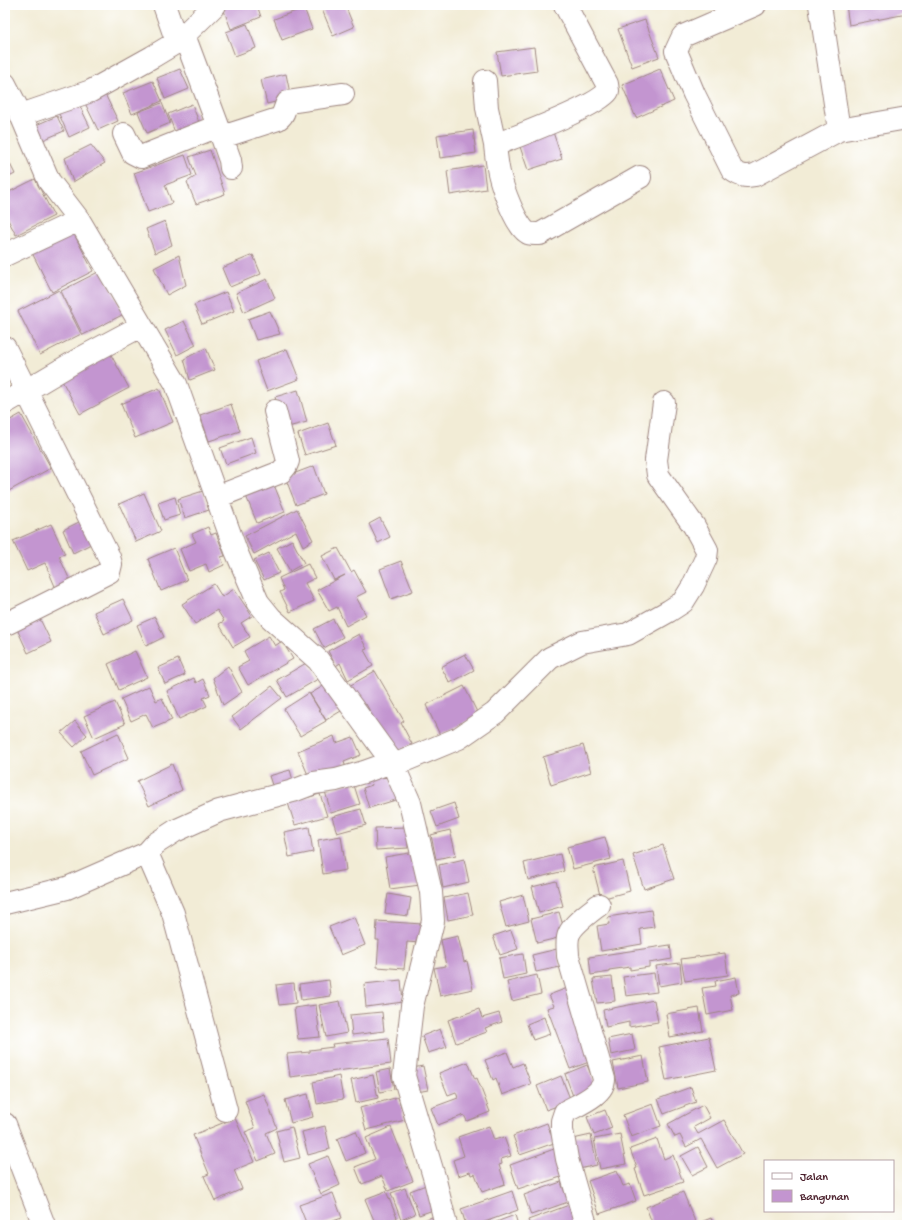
<svg xmlns="http://www.w3.org/2000/svg" width="912" height="1230" font-family="'Gochi Hand',sans-serif">
<style>
.building{fill:#c395d0}
.lines{fill:none;stroke-linecap:round;stroke-linejoin:round}
.street-casing{stroke:#9e8680;stroke-width:24}
.street{stroke:#fff;stroke-width:22}
</style>
<rect width="100%" height="100%" fill="#fff"/>
<filter id="ink" filterUnits="userSpaceOnUse"><feTurbulence type="fractalNoise" baseFrequency=".025" numOctaves="2"/><feDisplacementMap in="SourceGraphic" scale="8" xChannelSelector="R" yChannelSelector="G"/><feConvolveMatrix kernelMatrix="1 2 1 2 8 2 1 2 1" color-interpolation-filters="sRGB"/></filter>
<filter id="wash" filterUnits="userSpaceOnUse"><feTurbulence type="fractalNoise" baseFrequency=".012" numOctaves="4" result="noise"/><feDisplacementMap in="SourceGraphic" scale="16" xChannelSelector="R" yChannelSelector="G"/><feGaussianBlur stdDeviation="0.9" result="paint"/><feColorMatrix in="noise" values="0 0 0 0 0 0 0 0 0 0 0 0 0 0 0 0 0 1.4 0 .05"/><feComposite in="paint" operator="in"/></filter>
<g filter="url(#wash)">
<rect width="100%" height="100%" fill="#f2ecd6"/>
<g id="blocks">
<path class="building" d="M231,5H257L261,17L231,29L223,8Z
M324,5H345L354,27L333,36L321,7Z
M846,5H907V14L849,25Z
M304,8L312,29L282,40L274,19Z
M645,20L659,57L632,67L618,29Z
M247,24L256,48L235,56L226,32Z
M534,47L537,71L501,76L497,52Z
M180,69L189,89L165,99L157,78Z
M660,69L674,101L636,118L622,85Z
M286,74L291,98L267,104L261,80Z
M153,81L162,101L132,114L123,93Z
M104,92L118,121L98,130L84,101Z
M76,98L90,127L69,137L56,107Z
M162,103L170,123L147,133L138,112Z
M192,104L200,125L176,135L168,114Z
M57,116L64,131L36,143L29,128Z
M552,129L562,159L528,170L518,141Z
M473,130L476,153L440,158L437,135Z
M91,145L105,163L73,182L65,158Z
M210,150L225,194L196,204L187,182L196,176L189,157Z
M185,155L192,175L165,185L172,203L148,212L134,173Z
M6,156L15,174L5,179V157Z
M483,165L486,189L450,195L447,171Z
M35,179L54,216L16,235L5,214V194Z
M165,221L172,245L155,253L146,229Z
M71,228L93,271L52,292L30,249Z
M179,255L186,285L167,295L154,268Z
M253,255L261,274L230,287L222,268Z
M102,270L124,314L83,335L61,291Z
M267,279L275,298L244,312L236,293Z
M59,290L81,334L40,355L18,311Z
M226,292L234,311L202,324L194,305Z
M270,311L280,334L256,340L248,319Z
M184,321L196,345L177,355L165,330Z
M206,348L215,370L190,380L184,359Z
M287,349L299,379L267,391L256,361Z
M110,353L129,388L80,414L61,379Z
M159,388L173,422L135,438L121,404Z
M298,390L307,422L284,428L275,397Z
M231,404L240,431L209,441L200,415Z
M21,414L51,468L5,493V423Z
M328,423L336,445L305,455L298,434Z
M251,437L256,453L226,464L220,448Z
M314,466L324,494L296,505L285,477Z
M272,480L285,512L257,523L244,491Z
M203,491L209,510L185,518L178,499Z
M144,493L161,531L136,542L119,504Z
M175,497L180,515L164,520L158,503Z
M297,509L313,540L303,546L296,531L254,554L245,536Z
M87,518L97,541L73,553L63,530Z
M380,518L390,537L378,543L369,524Z
M51,524L65,554L59,556L72,585L57,591L45,563L27,571L13,541Z
M208,527L211,535L216,533L225,556L221,557L224,565L209,572L206,564L189,571L180,549L196,542L192,534Z
M292,540L304,563L290,571L277,548Z
M174,548L187,580L161,591L148,559Z
M338,548L351,572L354,570L366,592L356,597L366,615L346,626L337,607L329,611L317,590L345,575L334,580L322,556Z
M269,553L279,573L264,580L254,560Z
M401,561L413,591L391,599L380,569Z
M308,564L315,578L305,583L314,601L290,612L280,592L284,590L279,578Z
M214,584L222,597L234,589L252,616L241,623L250,637L233,647L219,624L224,621L217,610L195,624L182,604Z
M123,599L133,620L104,634L94,612Z
M155,617L164,637L146,646L137,625Z
M40,619L51,642L28,653L17,629Z
M333,619L343,637L324,648L314,629Z
M359,634L367,649L364,650L373,666L348,680L340,663L336,666L328,651Z
M269,636L275,646L282,641L293,659L248,685L238,667L249,661L244,651Z
M135,651L147,677L119,690L108,664Z
M465,654L474,670L450,683L441,667Z
M178,659L185,675L165,684L158,668Z
M308,662L318,679L287,697L277,680Z
M228,666L242,692L223,705L213,678Z
M375,671L404,721L401,723L412,744L393,754L366,704L361,707L349,686Z
M194,678L196,683L203,679L210,695L203,698L207,706L179,719L167,691Z
M325,685L341,711L326,720L310,694Z
M149,686L156,701L162,698L172,720L153,728L146,714L131,721L121,699Z
M272,686L282,698L241,729L232,717Z
M464,686L479,716L440,735L426,705Z
M309,693L326,721L300,736L284,709Z
M115,702L125,724L94,738L84,716Z
M75,721L87,735L74,747L61,733Z
M118,733L129,758L92,775L81,751Z
M334,736L336,743L353,737L361,755L344,762L346,768L311,782L298,751Z
M583,745L591,772L551,785L543,757Z
M172,764L182,790L149,806L137,781Z
M386,768L399,799L369,808L363,788L372,785L369,774Z
M290,770L295,787L275,794L269,776Z
M353,782L360,804L331,813L325,791Z
M320,794L327,816L295,825L288,803Z
M454,803L459,819L437,827L431,811Z
M361,809L366,825L337,833L332,817Z
M309,827L313,852L289,857L284,832Z
M407,827L408,848L376,850L375,828Z
M450,830L456,855L436,859L431,835Z
M341,836L346,870L323,874L318,840Z
M605,837L611,859L573,869L567,847Z
M663,845L674,879L644,889L633,855Z
M415,852L420,885L390,889L385,857Z
M560,854L564,871L528,880L524,863Z
M464,859L469,882L443,888L439,865Z
M623,861L630,891L601,899L593,868Z
M556,881L563,906L539,913L532,887Z
M468,893L473,915L448,920L444,898Z
M388,894L411,898L408,916L385,913Z
M523,895L529,921L506,927L499,902Z
M651,910L654,927L640,929L642,944L601,951L597,926L609,924L608,917Z
M559,912L566,936L537,943L531,919Z
M354,917L365,945L341,955L329,927Z
M377,921L422,924L420,943L407,942L404,969L377,967L379,940H376Z
M511,930L518,949L500,955L493,936Z
M458,936L464,962L467,961L473,989L440,996L434,968L446,966L441,940Z
M670,945L672,959L649,963V967L630,970V967L609,970L610,972L591,975L589,957Z
M557,949L560,967L536,972L532,955Z
M725,953L728,975L685,981L681,959Z
M523,954L526,974L503,979L499,958Z
M680,963L682,982L659,986L656,966Z
M654,973L657,992L626,996L623,977Z
M537,975L541,994L512,1001L507,982Z
M612,977L615,1001L597,1003L593,979Z
M736,977L739,993L730,995L733,1010L707,1015L702,988L716,986L715,981Z
M329,980L331,996L301,1000L299,984Z
M401,980L403,1002L366,1007L364,984Z
M294,983L296,1003L279,1005L276,985Z
M570,987L592,1061L570,1069L547,1008L554,1006L549,995Z
M654,1000L658,1022L629,1027V1022L606,1027L603,1010Z
M340,1001L347,1033L326,1037L319,1005Z
M316,1005L320,1037L298,1039L294,1008Z
M699,1008L703,1031L670,1037L666,1014Z
M479,1009L482,1018L499,1013L502,1022L485,1028L487,1032L456,1043L448,1020Z
M382,1012L384,1031L352,1035L350,1015Z
M544,1017L550,1034L533,1040L527,1024Z
M440,1029L447,1047L428,1053L422,1036Z
M632,1034L635,1050L611,1055L608,1039Z
M709,1037L716,1070L666,1080L659,1047Z
M388,1038L391,1064L290,1077L287,1054L310,1052V1050L333,1047L332,1044Z
M507,1052L513,1067L523,1063L531,1084L502,1095L496,1078L493,1080L485,1060Z
M643,1056L648,1082L618,1088L613,1062Z
M468,1062L475,1079L477,1078L490,1112L467,1121L464,1115L438,1125L431,1108L458,1098L456,1092L448,1095L439,1073Z
M587,1065L596,1087L574,1099L565,1074Z
M423,1066L428,1090L411,1093L407,1069Z
M390,1069L394,1089L380,1092L376,1072Z
M373,1075L378,1098L356,1103L351,1080Z
M339,1076L343,1099L317,1104L313,1082Z
M561,1076L571,1101L546,1110L537,1086Z
M691,1087L696,1102L664,1114L658,1099Z
M264,1094L277,1128L266,1133L275,1154L258,1161L245,1132L255,1128L245,1101Z
M308,1094L313,1117L291,1123L285,1100Z
M398,1097L405,1120L366,1130L360,1108Z
M653,1104L661,1126L631,1137L623,1115Z
M703,1105L710,1118L694,1127L698,1134L724,1120L743,1154L717,1168L701,1139L686,1147L680,1135L675,1137L668,1124Z
M605,1110L612,1128L594,1135L587,1117Z
M235,1118L254,1162L234,1170L242,1189L215,1201L204,1176L209,1174L193,1135Z
M547,1123L554,1143L520,1155L513,1136Z
M325,1126L330,1149L308,1155L302,1132Z
M489,1126L494,1140L504,1137L511,1156L501,1159L502,1164L499,1165L505,1184L482,1192L475,1174L471,1175L470,1172L458,1176L453,1160L464,1156L458,1137Z
M292,1127L300,1158L284,1162L276,1131Z
M391,1127L413,1181L388,1191L382,1176L362,1184L355,1167L375,1159L366,1138Z
M356,1131L365,1153L346,1161L337,1139Z
M620,1134L626,1164L600,1169L594,1139Z
M591,1135L597,1165L579,1169L573,1139Z
M657,1139L664,1159L673,1155L683,1182L644,1195L635,1169L637,1168L630,1149Z
M698,1147L708,1167L692,1175L681,1156Z
M554,1149L564,1176L536,1185V1183L518,1189L510,1165Z
M328,1156L340,1185L321,1194L308,1164Z
M617,1171L623,1186L630,1184L636,1201L599,1214L588,1181Z
M561,1182L568,1202L531,1215L524,1195Z
M426,1185L436,1209L419,1215L410,1191Z
M405,1188L415,1214L401,1220L391,1193Z
M386,1191L397,1218L379,1225H376L365,1199Z
M512,1191L518,1210L476,1225H466L461,1209Z
M683,1192L696,1224L711,1218L714,1225H653L646,1207Z
M333,1193L342,1218L321,1225H307L299,1205Z
M569,1205L576,1225H530L528,1220Z
M515,1215L518,1225H488Z
M432,1217L435,1225H411Z"/>
</g>
</g>
<g filter="url(#ink)">
<use href="#blocks" fill-opacity="0" stroke="#9e8680" stroke-width="1"/>
<g class="lines">
<defs>
<path id="street" d="M164,5L177,42
M565,5L607,84L608,91C597,107 517,136 495,145C496,154 497,164 499,173C502,186 516,227 528,233C531,234 536,234 540,234L640,177
M755,5L683,36L676,51L694,94L732,170C740,176 745,177 755,175L839,130L907,118
M820,5L839,130
M184,35L218,126L230,160L231,168
M485,81L487,108L495,145
M5,84L21,115L91,91L152,57L177,42L215,5
M21,115L49,181L79,220L176,384L236,551L258,602L271,618L318,660L392,762L410,803L431,892L433,921L412,1006L404,1076L435,1180L446,1225
M124,134L133,153L141,157L218,126
M222,137L278,119C286,114 283,108 288,102L343,94
M5,255L79,220
M5,348L109,557L111,564L109,572L54,600L8,623
M5,403L81,358L141,326
M217,497L281,472L286,466L288,461L275,411
M394,765L459,738L495,713L550,658L582,642L628,634L669,611L683,602L693,586L706,558L707,550L694,526L658,475L656,460L664,403
M147,853L173,913L226,1110
M5,903L67,888L147,853L155,844L175,831L219,811L293,791L314,783L336,780L364,772L392,762
M5,1124L44,1225
M586,1225L567,1159L562,1130V1121L565,1112C577,1105 604,1095 604,1079L568,956C568,949 566,941 569,934C573,924 590,912 599,905"/>
</defs>
<use href="#street" class="street-casing"/>
<use href="#street" class="street"/>
</g>
</g>
<rect width="912" height="1230" fill="none" stroke="#fff" stroke-width="20"/>
<rect x="764" y="1160" width="130" height="52" fill="#ffffff" stroke="#b7a5aa"/>
<rect x="772" y="1173" width="20" height="6" fill="#ffffff" stroke="#b7a5aa"/>
<text x="800" y="1180" font-size="12" fill="#4a1f2b">Jalan</text>
<rect x="772" y="1190" width="20" height="12" fill="#c395d0" stroke="#b7a5aa"/>
<text x="800" y="1200" font-size="12" fill="#4a1f2b">Bangunan</text>
</svg>
